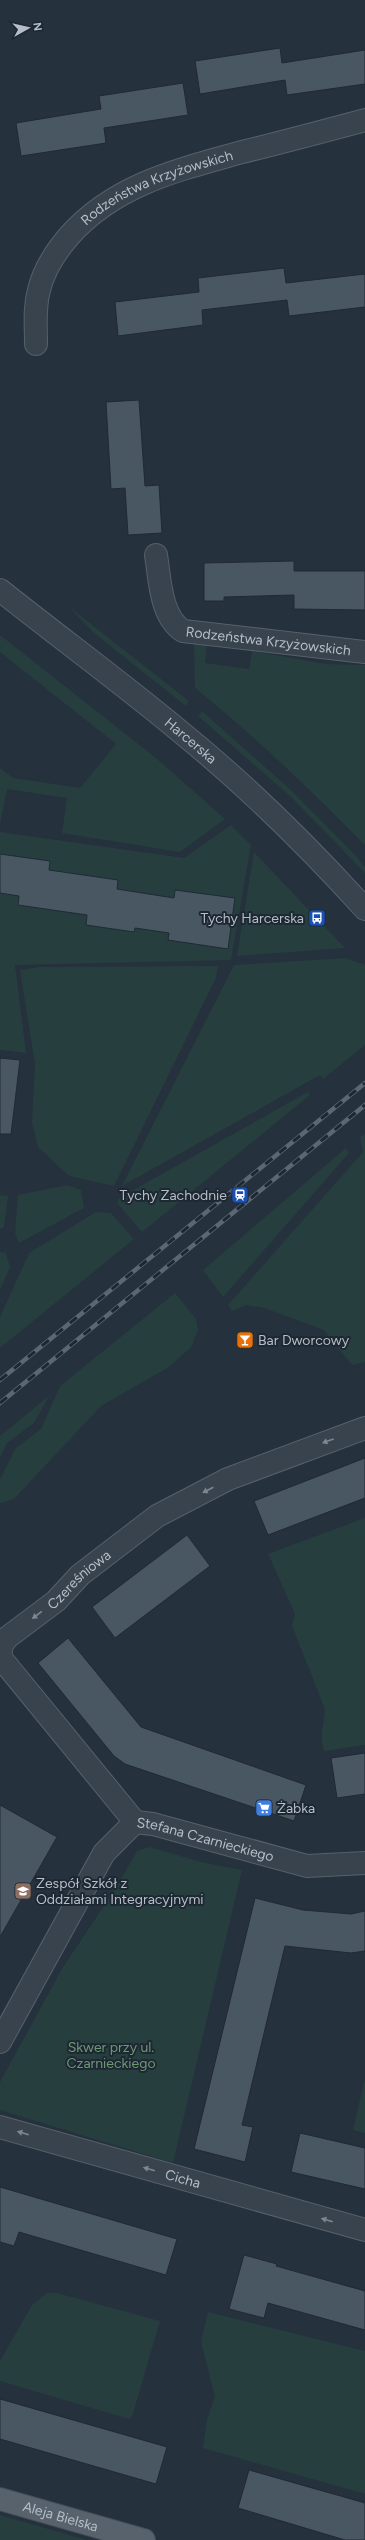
<svg xmlns="http://www.w3.org/2000/svg" width="365" height="2540" font-family="Figtree,sans-serif">
<style>
.green{fill:#273e3e}
.building{fill:#495763;stroke:#202a35}
.lines{fill:none;stroke-linecap:round;stroke-linejoin:round}
.minor-casing{stroke:#57616b;stroke-width:24}
.major-casing{stroke:#424c57;stroke-width:24}
.minor{stroke:#39434e;stroke-width:22}
.major{stroke:#57626d;stroke-width:22}
.rail-casing{stroke:#5b6874;stroke-width:4.5}
.rail{stroke:#1e2833;stroke-width:3;stroke-dasharray:9;stroke-linecap:butt}
.oneway{fill:#7d8791}
.labels{text-anchor:middle;dominant-baseline:central;stroke-width:4;stroke-linejoin:round;paint-order:stroke}
.street-label{font-size:14px;fill:#b5bec8;stroke:#1e2833}
.poi-label{font-size:14px;fill:#b5bec8;stroke:#1e2833;text-anchor:start}
.park-label{font-size:14px;fill:#6d9874;stroke:#1e2833}
</style>
<rect width="100%" height="100%" fill="#25313d"/>
<path class="green" d="M68,606L189,701L186,706L94,633Z
M0,635L156,758L225,819L180,852L62,833L67,798L7,789L0,824V768L13,778L80,788L116,744L0,652Z
M194,644L207,645L205,663L249,669L252,651L326,664L365,665V845C310,790 256,737 195,688Z
M202,711L292,791L356,856L365,867V873L291,797L198,716Z
M231,825L251,845L231,960L15,965L26,1053L0,1050V832L184,858Z
M254,852L345,948L237,956Z
M346,958L365,965V1045L323,1079L320,1075L122,1186L234,965Z
M218,966L216,978L114,1186L69,1176L38,1147L32,1123L35,1064L20,970L39,967Z
M308,1092L310,1095L142,1232L117,1203L119,1198Z
M365,1134V1362L352,1365L324,1330L264,1308L246,1305L232,1311L228,1305L363,1152L360,1137Z
M346,1148L349,1153L223,1297L203,1270Z
M67,1185L81,1190L84,1208L19,1243L15,1233L18,1195Z
M0,1195L8,1196L4,1227L0,1229Z
M96,1212L111,1213L134,1239L0,1348V1317L29,1253Z
M0,1252L6,1253L10,1267L0,1290Z
M175,1293L196,1319L198,1330L191,1347L169,1367L101,1406L14,1499L0,1503V1479L16,1448L41,1429L60,1386Z
M49,1396L34,1423L7,1443L0,1458V1436Z
M365,1518V1745L324,1751C319,1731 324,1728 325,1709L292,1626L295,1614L268,1554Z
M150,1847L201,1862L242,1870L173,2163L0,2110V2082L63,1967L114,1891L137,1851Z
M365,2078V2133L353,2130Z
M47,2293H57L160,2321L132,2417L129,2419L0,2381V2361L32,2305Z
M208,2312L365,2351V2494L203,2448L207,2419L215,2397L201,2341Z
M0,2515L87,2540H0Z"/>
<path class="building" d="M280,48L282,63L365,50V84L287,95L285,80L200,94L195,61Z
M183,83L188,115L104,128L106,143L21,156L16,123L101,109L99,96Z
M284,268L286,283L365,274V307L289,316L287,300L202,310L203,325L118,336L115,302L199,292L198,278Z
M139,400L145,486L159,485L162,533L128,535L125,488L111,489L106,402Z
M294,561V571H365V610L294,609V595L224,597V601H204V563Z
M0,854L50,861L49,870L118,880L117,889L174,898L175,890L235,898L228,949L168,940L169,933L135,928L134,932L86,925L87,915L18,905L19,896L0,893Z
M0,1058L20,1060L11,1134H0Z
M365,1458V1498L268,1535L254,1501Z
M187,1535L210,1566L115,1638L92,1607Z
M68,1638L141,1727L306,1785L294,1821L125,1764L114,1756L38,1663Z
M365,1753V1794L337,1798L331,1758Z
M0,1805L57,1837L0,1937Z
M255,1898L303,1910L351,1914L365,1911V1951L351,1953L285,1946L242,2125L253,2127L245,2162L194,2149Z
M300,2133L365,2148V2189L291,2172Z
M0,2187L177,2239L166,2275L19,2232L14,2246L0,2242Z
M244,2255L277,2264L276,2266L365,2291V2330L268,2303L264,2318L229,2309Z
M0,2399L167,2447L156,2484L0,2439Z
M249,2470L365,2503V2540H345L238,2508Z"/>
<g class="lines">
<defs>
<g id="minor">
<path id="s1" d="M36,344C36,326 34,308 39,290C44,269 56,251 70,235C116,184 178,170 242,152C283,142 324,131 365,120"/>
<path id="s2" d="M156,555C160,579 160,616 183,631L365,652"/>
<path id="s3" d="M0,590C59,637 119,681 177,729C244,783 307,845 365,909"/>
<path id="s4" d="M135,1822L0,1657L2,1644L8,1637L56,1601L80,1575L157,1516L228,1479L365,1428"/>
<path id="s5" d="M0,2042L104,1853L135,1822L153,1824L307,1866L365,1863"/>
<path id="s6" d="M0,2127L365,2230"/>
</g>
<g id="major">
<path id="s7" d="M0,2499L144,2540"/>
</g>
</defs>
<use href="#minor" class="minor-casing"/>
<use href="#major" class="major-casing"/>
<use href="#minor" class="minor"/>
<use href="#major" class="major"/>
<defs>
<path id="rail" d="M0,1380L365,1083
M0,1403L365,1105"/>
</defs>
<use href="#rail" class="rail-casing"/>
<use href="#rail" class="rail"/>
</g>
<defs><path id="oneway-solid" d="M-6-.8H1V-3.2L6.5 0L1 3.2V.8H-6Z"/></defs>
<g class="oneway">
<use href="#oneway-solid" transform="translate(328 1441) rotate(160)"/>
<use href="#oneway-solid" transform="translate(208 1490) rotate(153)"/>
<use href="#oneway-solid" transform="translate(37 1615) rotate(143)"/>
<use href="#oneway-solid" transform="translate(23 2133) rotate(-164)"/>
<use href="#oneway-solid" transform="translate(149 2169) rotate(-164)"/>
<use href="#oneway-solid" transform="translate(327 2220) rotate(-164)"/>
</g>
<defs>
<symbol id="bus-square" viewBox="-11 -11 22 22"><rect x="-9" y="-9" width="18" height="18" rx="4" fill="#1a4fb4" stroke="#1e2833"/><path d="M-5-6H5V4H4V6H2V4H-2V6H-4V4H-5ZM-3.5-4V0h7V-4ZM-3.5 1.2v1.5H-2V1.2ZM2 1.2v1.5H3.5V1.2Z" fill="#fff"/></symbol>
<symbol id="station-square" viewBox="-11 -11 22 22"><rect x="-9" y="-9" width="18" height="18" rx="4" fill="#1a4fb4" stroke="#1e2833"/><path d="M-3-6H3Q5-6 5-4V2Q5 4 3 4L4.5 6H3L1.5 4h-3L-3 6H-4.5L-3 4Q-5 4-5 2V-4Q-5-6-3-6ZM-3.5-4v3h7v-3ZM-3.5 1v1.5H-2V1ZM2 1v1.5H3.5V1Z" fill="#fff"/></symbol>
<symbol id="bar-square" viewBox="-11 -11 22 22"><rect x="-9" y="-9" width="18" height="18" rx="4" fill="#e8710a" stroke="#1e2833"/><path d="M-6-5H6L.8 .8V4.5H3.5V6h-7V4.5H-.8V.8Z" fill="#fff"/></symbol>
<symbol id="supermarket-square" viewBox="-11 -11 22 22"><rect x="-9" y="-9" width="18" height="18" rx="4" fill="#3f7fe0" stroke="#1e2833"/><path d="M-6-5.5h2.5l.6 2H6L4.5 2H-2.5L-4.4-4H-6ZM-1.5 3.2a1.3 1.3 0 1 0 .1 0ZM3 3.2a1.3 1.3 0 1 0 .1 0Z" fill="#fff"/></symbol>
<symbol id="school-square" viewBox="-11 -11 22 22"><rect x="-9" y="-9" width="18" height="18" rx="4" fill="#8d6e63" stroke="#1e2833"/><path d="M0-5L7-2L0 1L-7-2ZM-4 1L0 2.5L4 1V4Q0 6-4 4Z" fill="#fff"/></symbol>
</defs>
<g fill-rule="evenodd">
<use href="#bus-square" x="307" y="908" width="20" height="20"/>
<use href="#station-square" x="230" y="1185" width="20" height="20"/>
<use href="#bar-square" x="235" y="1330" width="20" height="20"/>
<use href="#supermarket-square" x="254" y="1798" width="20" height="20"/>
<use href="#school-square" x="13" y="1881" width="20" height="20"/>
</g>
<g class="labels">
<g class="street-label">
<text stroke="none"><textPath href="#s1" startOffset="219">Rodzeństwa Krzyżowskich</textPath></text>
<text stroke="none"><textPath href="#s2" startOffset="169">Rodzeństwa Krzyżowskich</textPath></text>
<text stroke="none"><textPath href="#s3" startOffset="243">Harcerska</textPath></text>
<text stroke="none"><textPath href="#s4" startOffset="327">Czereśniowa</textPath></text>
<text stroke="none"><textPath href="#s5" startOffset="332">Stefana Czarnieckiego</textPath></text>
<text stroke="none"><textPath href="#s6" startOffset="190">Cicha</textPath></text>
<text stroke="none"><textPath href="#s7" startOffset="63">Aleja Bielska</textPath></text>
</g>
<g class="poi-label">
<text x="304" y="918" text-anchor="end">Tychy Harcerska</text>
<text x="227" y="1195" text-anchor="end">Tychy Zachodnie</text>
<text x="258" y="1340">Bar Dworcowy</text>
<text x="277" y="1808">Żabka</text>
<text x="36" y="1883">Zespół Szkół z<tspan x="36" dy="16">Oddziałami Integracyjnymi</tspan></text>
</g>
<g class="park-label">
<text x="111" y="2047">Skwer przy ul.<tspan x="111" dy="16">Czarnieckiego</tspan></text>
</g>
</g>
<g transform="translate(28 28) rotate(82)" stroke="#1e2833" stroke-width="3" paint-order="stroke">
<path d="M0-3L7 15L0 10L-7 15Z" fill="#b5bec8"/>
<text y="-6" font-size="11" font-weight="bold" text-anchor="middle" fill="#b5bec8">N</text>
</g>
</svg>
